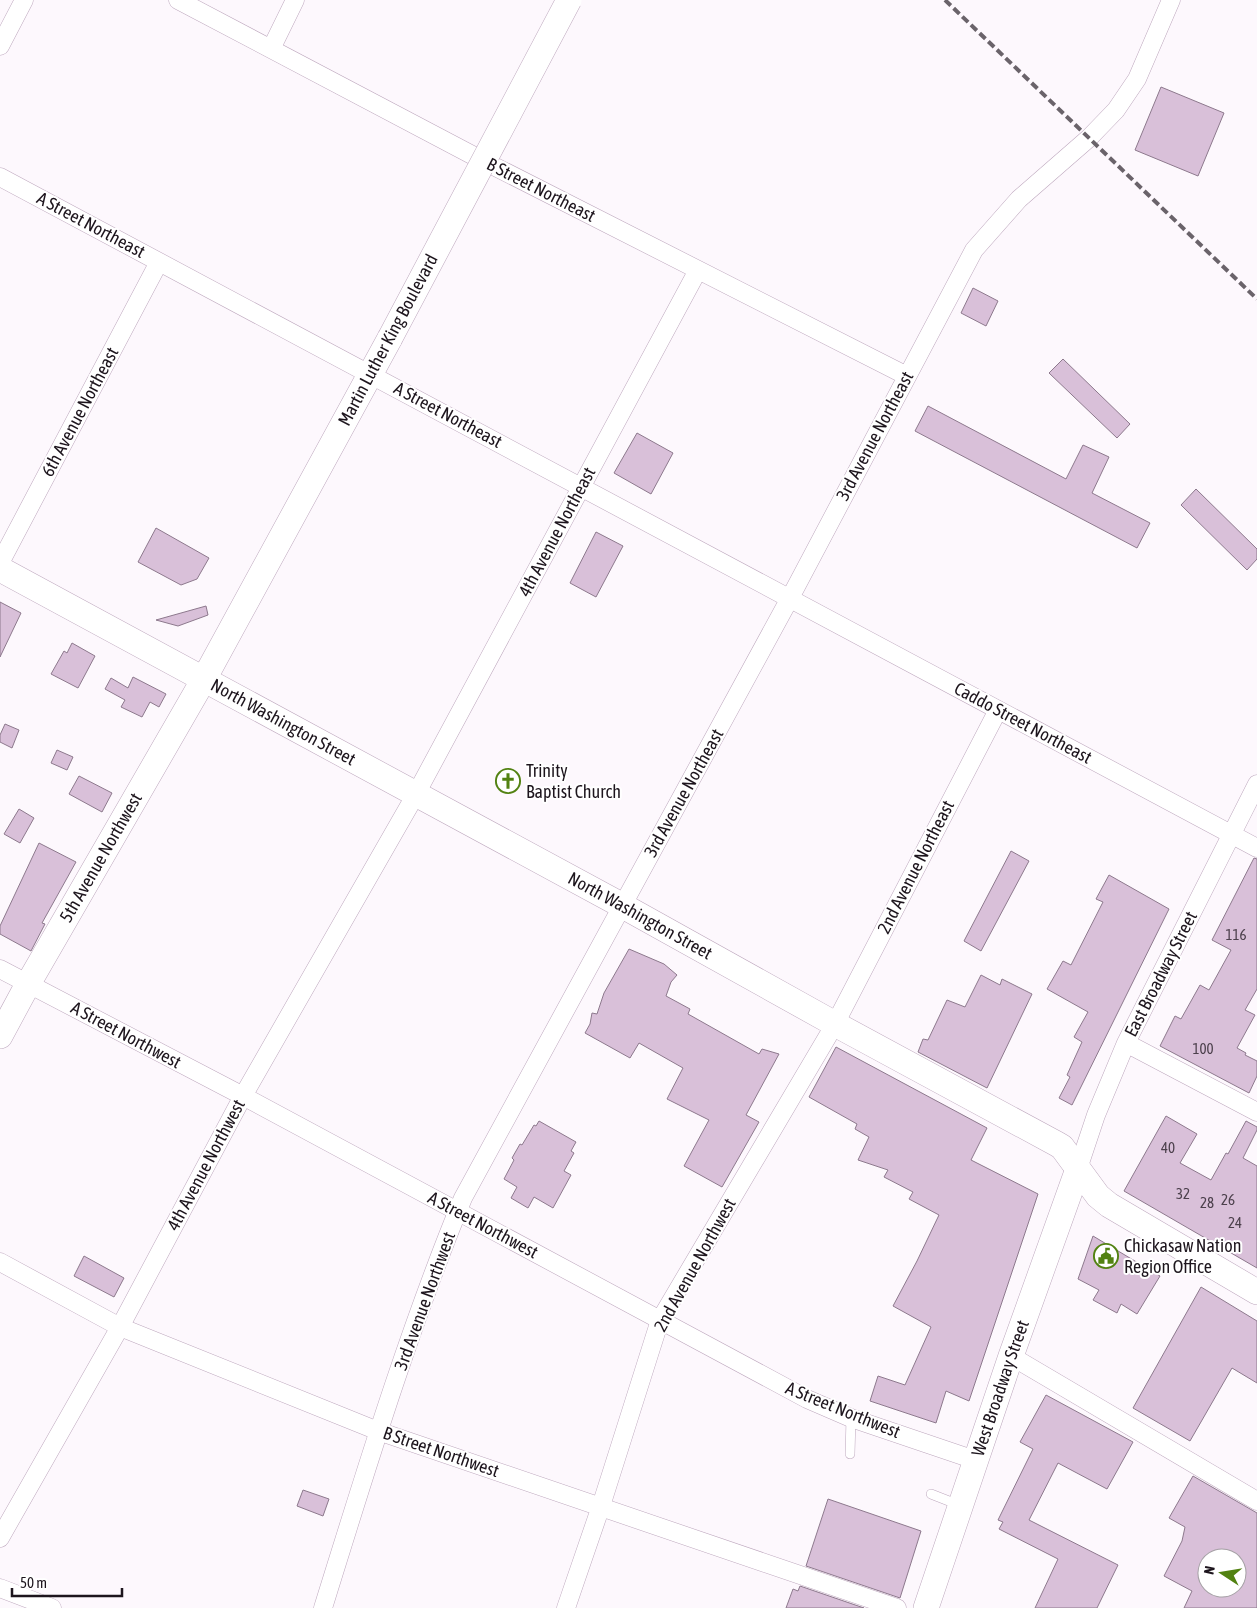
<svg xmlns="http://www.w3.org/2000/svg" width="1257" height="1608" font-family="'Asap Condensed',sans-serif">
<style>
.building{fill:#d9c0d9;stroke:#8d798d;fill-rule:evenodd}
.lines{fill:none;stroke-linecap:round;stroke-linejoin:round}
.lane-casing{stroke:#bea8be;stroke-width:10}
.street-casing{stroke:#bea8be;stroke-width:19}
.secondary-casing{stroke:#bea8be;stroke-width:26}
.lane{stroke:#fff;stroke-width:9}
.street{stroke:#fff;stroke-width:18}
.secondary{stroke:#fff;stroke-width:25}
.rail{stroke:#6a636a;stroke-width:4;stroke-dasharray:8 4;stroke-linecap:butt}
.secondary-bridge-casing{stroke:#bea8be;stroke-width:26;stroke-linecap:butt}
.secondary-bridge{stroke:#fff;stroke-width:25}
.labels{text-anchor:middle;stroke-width:4;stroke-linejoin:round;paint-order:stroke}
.number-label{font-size:15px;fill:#4c404c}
.street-label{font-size:18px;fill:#1d151d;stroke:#fff}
.poi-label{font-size:18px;fill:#1d151d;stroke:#fff;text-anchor:start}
</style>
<rect width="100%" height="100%" fill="#fdf8fd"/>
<path class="building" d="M1161 87 1224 113 1198 176 1135 150Z
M973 288 998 301 986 326 961 313Z
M1063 359 1130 424 1117 438 1049 373Z
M928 406 1066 479 1083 445 1109 457 1092 493 1150 523 1137 548 915 431Z
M637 433 673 453 651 494 614 473Z
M1196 489 1257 549V559L1247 570 1181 505Z
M156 528 209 558 197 579 181 585 138 562Z
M596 532 623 546 596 597 570 583Z
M0 602 21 613 0 657Z
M206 606 208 615 178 626 156 620Z
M72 643 95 656 78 688 51 674 64 651 67 653Z
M133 677 166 694 159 707 150 702 142 717 121 707 125 700 105 689 111 678 128 688Z
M5 724 19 730 12 748 0 742V735Z
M57 750 73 757 67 770 51 763Z
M79 776 112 793 102 812 69 794Z
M19 809 34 818 20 843 4 834Z
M39 843 76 862 42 923 45 924 31 951 0 934V926Z
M1011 851 1029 861 981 951 964 941Z
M1254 858 1257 859V989L1245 1010 1255 1015 1237 1048 1246 1053 1245 1055 1257 1061V1076L1249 1093 1160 1046 1175 1016 1181 1019 1200 985 1209 990 1231 950 1212 940Z
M1109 875 1169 909 1072 1105 1059 1098 1070 1077 1067 1075 1082 1042 1074 1037 1088 1012 1047 989 1063 961 1071 965 1103 902 1096 899Z
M629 949 664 964 677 975 671 982 666 996 690 1009 688 1014 759 1054 762 1049 779 1054 746 1115 759 1122 722 1187 684 1166 709 1120 667 1099 683 1068 639 1043 630 1058 585 1033 590 1024 592 1013 597 1014 604 993Z
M981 975 1000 985 1002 979 1032 994 987 1088 918 1052 923 1039 928 1040 947 1000 965 1007Z
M836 1047 987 1128 971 1160 1038 1194 969 1401 946 1391 936 1423 870 1401 878 1376 905 1385 931 1327 893 1306 917 1261 939 1215 909 1199 913 1192 884 1177 888 1170 858 1160 869 1137 855 1129 857 1124 809 1097Z
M1166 1116 1197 1134 1180 1163 1211 1180 1226 1153 1228 1154 1246 1121 1257 1127V1130L1243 1158 1257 1166V1268L1124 1191Z
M539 1121 576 1142 571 1151 574 1153 564 1171 571 1175 553 1208 534 1197 528 1208 511 1198 517 1187 504 1179 514 1160 512 1158 520 1144 522 1145 534 1125 536 1126Z
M1093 1236 1160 1276 1137 1314 1121 1304 1117 1313 1093 1300 1099 1290 1078 1279Z
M84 1256 124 1278 114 1297 74 1276Z
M1201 1287 1257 1321V1383L1232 1368 1190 1441 1133 1408Z
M1046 1395 1133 1442 1107 1489 1058 1463 1029 1520 1118 1565 1097 1608H1035L1058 1559 999 1529 1003 1522 998 1520 1033 1449 1020 1442Z
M1193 1476 1257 1513V1608H1184L1192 1591 1164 1576 1182 1541 1185 1527 1169 1518ZM1207 1558H1237V1588H1207Z
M303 1490 329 1499 323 1516 297 1506Z
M828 1499 921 1531 900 1598 806 1566Z
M800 1586 864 1608H786L793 1589 798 1591Z"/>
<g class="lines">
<defs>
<path id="lane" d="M850 1454 851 1418
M931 1494 959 1505"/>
<path id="street" d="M178 0 474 156 907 376
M0 46 24 0
M271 49 295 0
M0 177 1257 848
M0 563 159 262
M0 969 243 1096 807 1399 851 1418 975 1460
M1126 1043 1257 1112
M1078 1169 1096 1115 1126 1043 1257 784
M0 1262 120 1327 378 1431 897 1608
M1011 1356 1257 1501
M0 1538 120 1327 243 1096 416 794 698 270
M0 1588 52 1608
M323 1608C366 1470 408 1331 463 1198L790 598 974 250 1019 199 1089 138 1116 110 1137 79 1171 0
M566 1608 601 1506 660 1320 835 1024 998 710"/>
<g id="secondary">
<path id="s1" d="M0 569 623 906 835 1024 1057 1144 1062 1147 1098 1196 1109 1205 1257 1292"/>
<path id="s2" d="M0 1036 28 984 204 679 390 338"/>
<path id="s3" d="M926 1608 1011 1356 1078 1169"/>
</g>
</defs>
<use href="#lane" class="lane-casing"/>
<use href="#street" class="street-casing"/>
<use href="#secondary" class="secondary-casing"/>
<use href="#lane" class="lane"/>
<use href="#street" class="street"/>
<use href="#secondary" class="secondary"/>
<path class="rail" d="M945 0 1257 299"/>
<defs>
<path id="secondary-bridge" d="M390 338 569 0"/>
</defs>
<use href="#secondary-bridge" class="secondary-bridge-casing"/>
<use href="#secondary-bridge" class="secondary-bridge"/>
</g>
<defs>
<symbol id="church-ring" viewBox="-11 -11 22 22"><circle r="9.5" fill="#fff" stroke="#528212" stroke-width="1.5"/><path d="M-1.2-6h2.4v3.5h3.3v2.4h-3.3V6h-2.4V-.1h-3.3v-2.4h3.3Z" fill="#528212"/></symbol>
<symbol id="civic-ring" viewBox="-11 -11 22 22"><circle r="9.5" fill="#fff" stroke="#528212" stroke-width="1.5"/><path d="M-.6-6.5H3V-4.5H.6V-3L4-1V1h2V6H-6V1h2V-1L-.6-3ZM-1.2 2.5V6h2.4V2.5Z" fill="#528212"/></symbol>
</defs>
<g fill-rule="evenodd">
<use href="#church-ring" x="494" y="767" width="28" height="28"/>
<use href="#civic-ring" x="1092" y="1242" width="28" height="28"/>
</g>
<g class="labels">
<g class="number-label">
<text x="1236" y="940">116</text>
<text x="1203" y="1054">100</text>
<text x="1168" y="1153">40</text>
<text x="1183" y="1199">32</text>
<text x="1228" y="1205">26</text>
<text x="1207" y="1208">28</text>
<text x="1235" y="1228">24</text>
</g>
<g class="street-label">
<text transform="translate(541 190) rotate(27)" y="6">B Street Northeast</text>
<text transform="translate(91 225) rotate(28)" y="6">A Street Northeast</text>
<text transform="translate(388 340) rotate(-62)" y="6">Martin Luther King Boulevard</text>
<text transform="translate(80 412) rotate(-62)" y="6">6th Avenue Northeast</text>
<text transform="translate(448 415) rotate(28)" y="6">A Street Northeast</text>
<text transform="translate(875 436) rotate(-62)" y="6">3rd Avenue Northeast</text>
<text transform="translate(557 532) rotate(-62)" y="6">4th Avenue Northeast</text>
<text dy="6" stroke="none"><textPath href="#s1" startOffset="322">North Washington Street</textPath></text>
<text transform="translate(1023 723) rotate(28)" y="6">Caddo Street Northeast</text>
<text transform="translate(684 793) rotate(-61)" y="6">3rd Avenue Northeast</text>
<text dy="6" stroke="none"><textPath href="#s2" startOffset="205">5th Avenue Northwest</textPath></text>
<text transform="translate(916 867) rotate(-63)" y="6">2nd Avenue Northeast</text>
<text dy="6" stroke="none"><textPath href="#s1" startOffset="728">North Washington Street</textPath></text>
<text transform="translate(1161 974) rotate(-63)" y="6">East Broadway Street</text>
<text transform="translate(126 1035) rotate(28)" y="6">A Street Northwest</text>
<text transform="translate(206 1165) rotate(-62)" y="6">4th Avenue Northwest</text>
<text transform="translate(483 1225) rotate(28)" y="6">A Street Northwest</text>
<text transform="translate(695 1265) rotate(-61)" y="6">2nd Avenue Northwest</text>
<text transform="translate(425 1301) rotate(-70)" y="6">3rd Avenue Northwest</text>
<text dy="6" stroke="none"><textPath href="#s3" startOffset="232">West Broadway Street</textPath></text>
<text transform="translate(843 1410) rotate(22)" y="6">A Street Northwest</text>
<text transform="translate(441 1452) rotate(19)" y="6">B Street Northwest</text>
</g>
<g class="poi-label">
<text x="526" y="777">Trinity<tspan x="526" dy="21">Baptist Church</tspan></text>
<text x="1124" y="1252">Chickasaw Nation<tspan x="1124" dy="21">Region Office</tspan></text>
</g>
</g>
<g transform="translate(1222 1573) rotate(282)"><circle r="24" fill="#ffffff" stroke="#a5a1a5"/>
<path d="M0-4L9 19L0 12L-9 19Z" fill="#528212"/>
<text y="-8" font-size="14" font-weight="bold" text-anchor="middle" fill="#1d151d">N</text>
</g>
<path d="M12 1588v8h110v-8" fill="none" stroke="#1d151d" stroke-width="2.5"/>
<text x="20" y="1588" font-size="15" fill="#1d151d" stroke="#ffffff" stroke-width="4" paint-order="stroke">50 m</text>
</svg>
